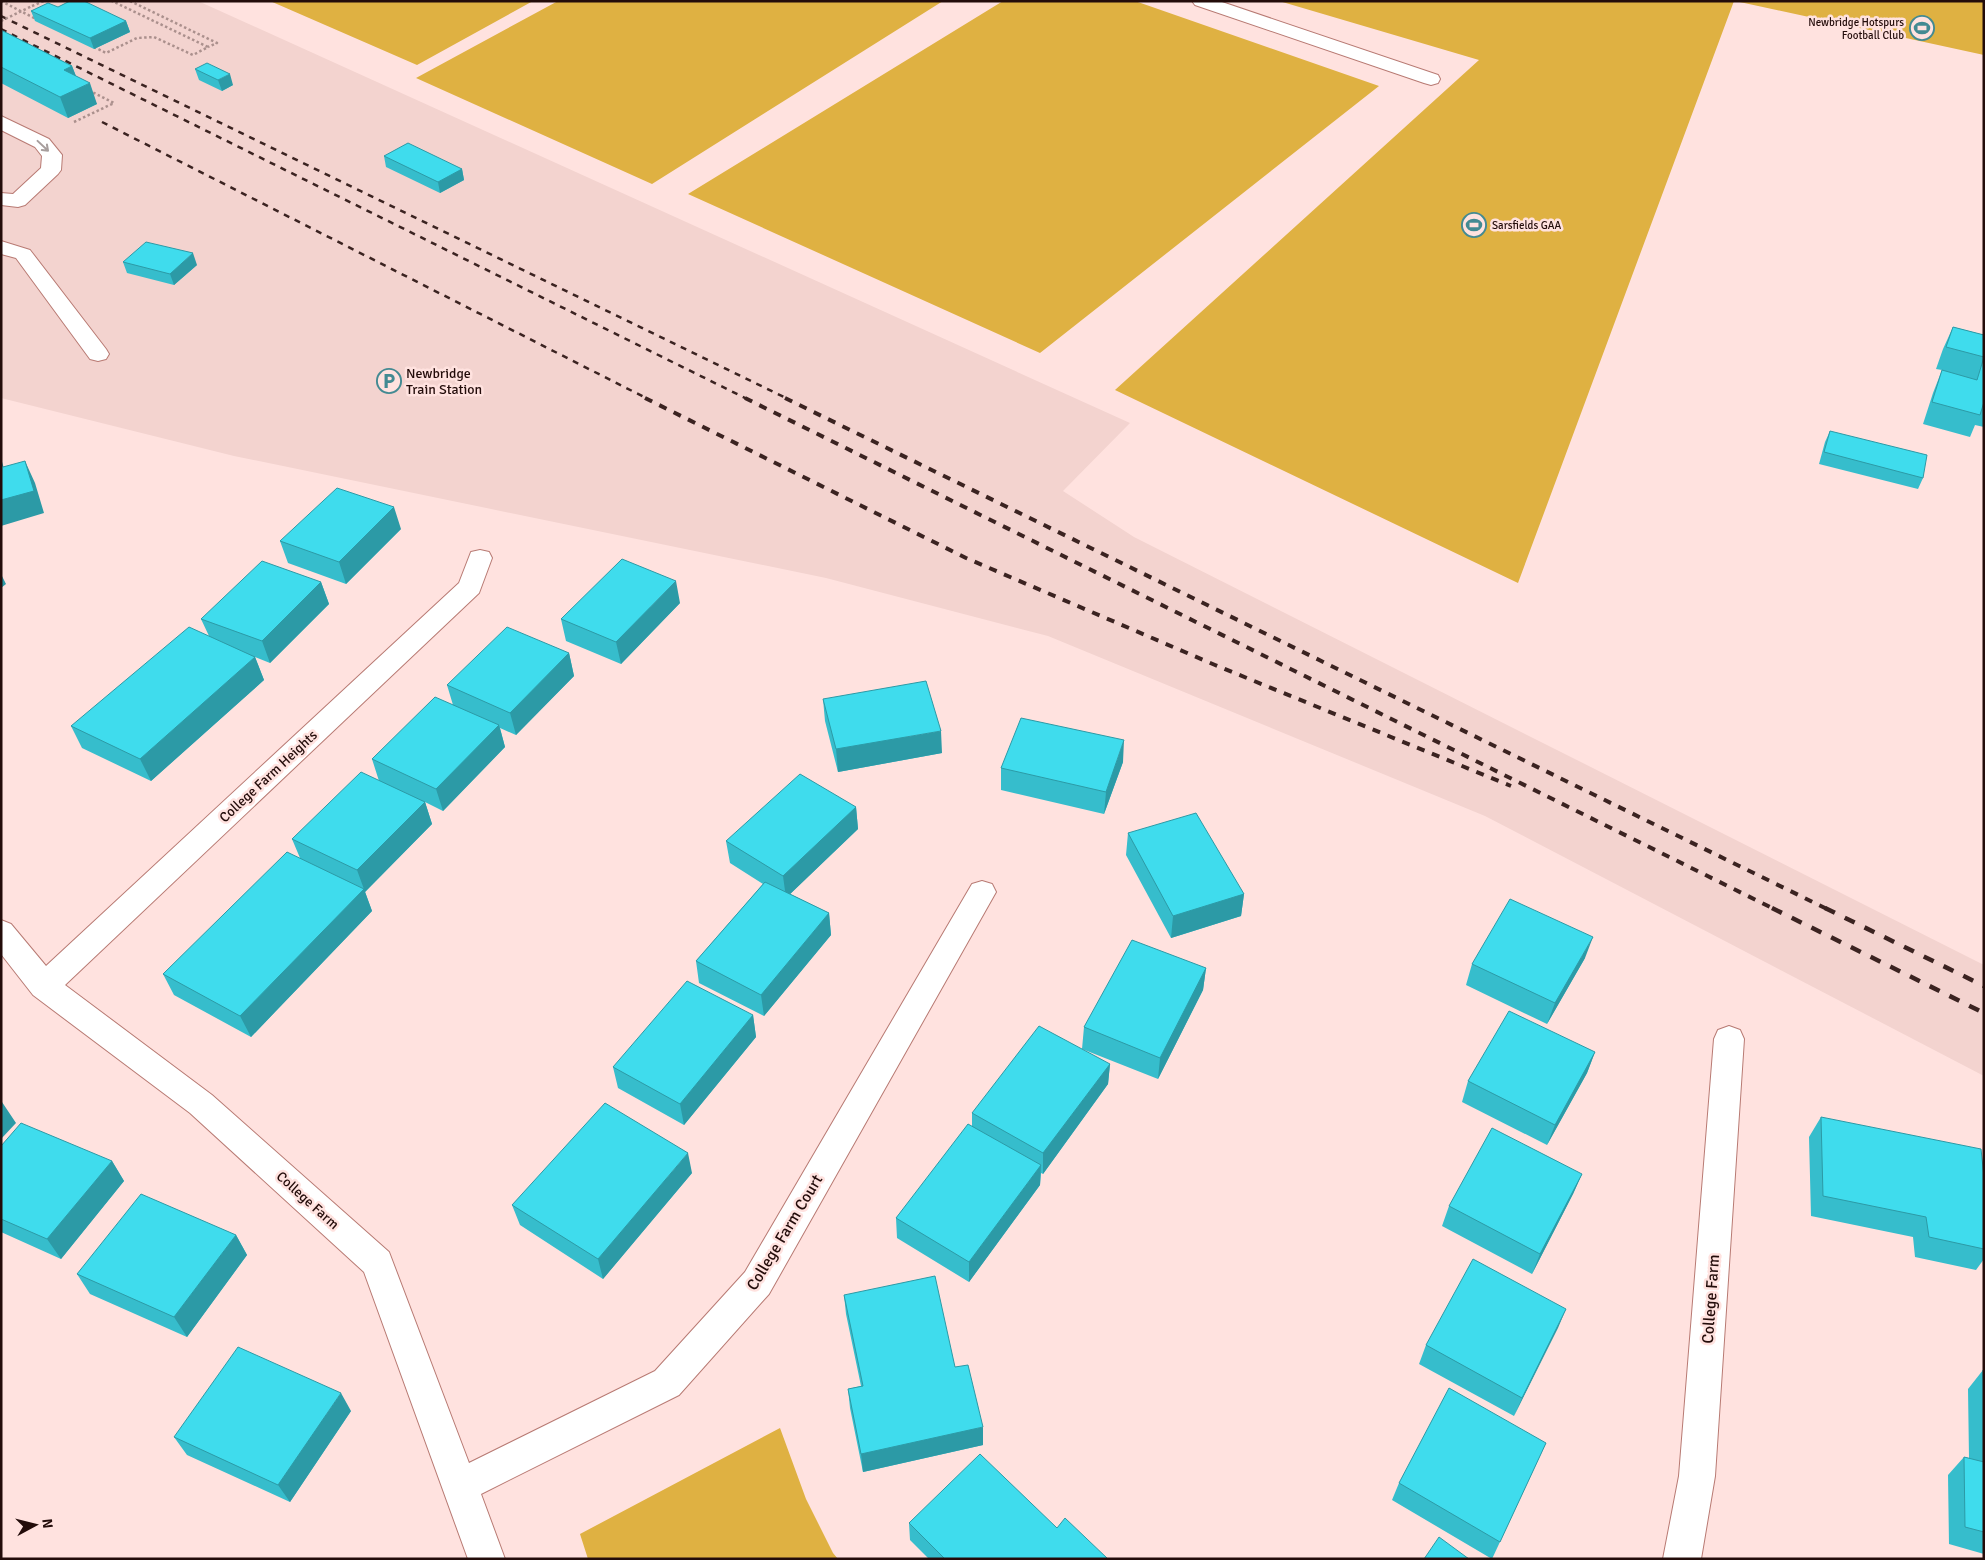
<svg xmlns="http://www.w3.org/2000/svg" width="1985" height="1560" font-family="Signika,sans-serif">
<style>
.built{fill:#f3d3cf}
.green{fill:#dfb142}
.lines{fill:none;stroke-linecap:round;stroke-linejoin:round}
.service-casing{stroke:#b87a73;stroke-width:2}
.minor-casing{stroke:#b87a73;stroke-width:2}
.path{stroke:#ab908d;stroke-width:2.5;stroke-dasharray:2.5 2.5;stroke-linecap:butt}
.service{fill:#fff;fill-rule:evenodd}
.minor{fill:#fff;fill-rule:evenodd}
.rail-far2{stroke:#3b2321;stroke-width:2.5;stroke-dasharray:6 6;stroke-linecap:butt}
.rail-far1{stroke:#3b2321;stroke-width:4;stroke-dasharray:8 8;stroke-linecap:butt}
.rail{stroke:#3b2321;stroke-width:4.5;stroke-dasharray:11 11;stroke-linecap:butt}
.path-bridge{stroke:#ab908d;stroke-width:2.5;stroke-dasharray:2.5 2.5;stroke-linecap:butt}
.wall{fill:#36bdcc}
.shaded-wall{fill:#2c9aa6}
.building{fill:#3fdced;stroke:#2c9aa6}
.oneway{stroke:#a79e9d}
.labels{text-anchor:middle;stroke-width:5;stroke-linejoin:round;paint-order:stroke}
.far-poi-label{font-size:11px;fill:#230c0a;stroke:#ffe2df;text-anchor:end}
.poi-label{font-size:14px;fill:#230c0a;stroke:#ffe2df;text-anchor:start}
.street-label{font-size:14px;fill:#230c0a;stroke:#ffe2df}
.near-street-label{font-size:16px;fill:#230c0a;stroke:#ffe2df}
</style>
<rect width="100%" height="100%" fill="#ffe2df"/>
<path class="built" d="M1 1H198L1130 423 1063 491 1134 537 1984 965V1076L1485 816 1048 636 826 578 234 456 1 398Z"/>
<path class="green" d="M270 1H533L417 65Z
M558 1H943L652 184 416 78Z
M1003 1H1135L1379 86 1040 353 688 194Z
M1279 1H1734L1518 583 1115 390 1479 60Z
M1736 1H1984V55L1735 1Z
M780 1428 806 1499 833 1553 838 1559H588L580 1534Z"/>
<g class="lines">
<defs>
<path id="service" d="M1192 1H1219L1438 75 1440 79 1438 83 1431 85 1424 83 1195 5Z
M1 116 49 139 62 155 61 170 58 174 25 205 18 207 1 205V193L13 194 41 168 42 156 35 147 1 130Z
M1 241 30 250 106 349 109 354 106 359 98 361 90 359 16 258 1 254Z"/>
<path id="minor" d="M480 550 489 552 492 558 479 593 65 985 212 1095 389 1252 469 1463 655 1371 745 1272 972 884 982 881 992 884 996 892 769 1294 679 1395 481 1494 505 1559H468L364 1272 190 1113 33 995 1 954V920L11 924 46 966 459 583 471 552Z
M1729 1026 1740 1030 1744 1039 1715 1476 1701 1559H1663L1679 1476 1714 1039 1718 1030Z"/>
</defs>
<use href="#service" class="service-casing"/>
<use href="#minor" class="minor-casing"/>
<path class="path" d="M1 1 36 19
M130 1 217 43 208 47
M32 6 44 1
M94 47 106 53 137 38 154 37 193 55 208 47 112 1
M74 122 114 103 90 91"/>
<use href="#service" class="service"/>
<use href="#minor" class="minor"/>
<path class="rail-far2" d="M1 16 788 399
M1 29 747 399
M102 122 648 399"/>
<path class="rail-far1" d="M645 398 966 558 1215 665 1511 786
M745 398 1774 909
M785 398 1827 909"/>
<path class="rail" d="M1772 908 1984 1013
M1825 908 1984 986"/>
<path class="path-bridge" d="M1 21 32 6"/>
</g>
<path class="wall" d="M58 7 126 21 130 32 94 49 35 21 31 11Z
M1 30 72 66 76 76 97 104 68 118 1 83Z
M195 69 233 85 222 91 199 80Z
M384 156 462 169 464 180 440 193 386 167Z
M123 262 197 265 174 285 127 273Z
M1953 327 1984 335V427L1975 425 1970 437 1923 424 1933 393 1942 370 1936 369 1943 349Z
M1830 431 1923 478 1918 489 1819 464 1825 442Z
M401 529 346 584 288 563 280 541Z
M321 582 329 604 270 663 255 657 264 680 151 781 82 748 71 726 209 636 201 619Z
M680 603 621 664 566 641 561 619Z
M569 653 574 676 516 735 500 728 505 747 443 811 425 802 432 824 365 892 372 911 251 1037 174 995 163 974 300 858 292 839 379 781 372 759 453 705 447 685Z
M823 699 942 753 838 772 825 721Z
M1123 762 1104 814 1001 790V768Z
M856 807 858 829 790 894 829 913 831 935 764 1016 699 983 696 961 763 884 730 863 726 841Z
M1128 833 1244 894 1241 916 1171 938 1126 855Z
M1585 958 1547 1024 1466 985 1472 964Z
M1206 968 1203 990 1158 1079 1082 1049 1084 1027Z
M753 1015 756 1037 684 1125 618 1088 613 1067Z
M1595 1052 1587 1073 1547 1145 1462 1102 1468 1081Z
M1110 1064 1108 1084 1043 1174 1041 1173 1040 1185 969 1282 897 1238 896 1218 972 1126V1113Z
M1821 1117 1984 1177V1259L1976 1270 1915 1257 1913 1237 1811 1216 1809 1137Z
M1 1146 112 1161 124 1181 61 1259 1 1232Z
M692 1173 603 1279 520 1225 512 1205Z
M1582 1174 1573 1194 1532 1274 1442 1226 1449 1206Z
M236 1235 247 1255 187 1337 90 1294 77 1274Z
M844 1295 955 1367 983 1445 863 1472 850 1408 848 1389 861 1386 846 1314Z
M1566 1309 1514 1416 1419 1364 1426 1345Z
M1983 1370H1984V1554L1949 1544 1948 1475 1964 1457 1969 1458 1968 1389Z
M351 1411 290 1502 187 1455 174 1437Z
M1546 1443 1492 1559 1392 1500 1399 1483Z
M909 1523 1057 1528 1108 1559H929L910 1540Z"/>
<path class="shaded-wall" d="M126 21 130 32 94 49 90 38Z
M72 66 80 87 64 70Z
M230 74 233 85 222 91 218 80Z
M90 83 97 104 68 118 60 97Z
M462 169 464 180 440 193 438 182Z
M193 253 197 265 174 285 170 274Z
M25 461 35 483 44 513 1 526V500Z
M394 507 401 529 346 584 339 562Z
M1 574 6 584 1 588Z
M676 581 680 603 621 664 616 642Z
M321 582 329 604 270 663 262 641Z
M569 653 574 676 516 735 510 713Z
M255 657 264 680 151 781 140 759Z
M499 725 505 747 443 811 436 789Z
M941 731 942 753 838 772 836 749Z
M1124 740 1123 762 1104 814 1106 792Z
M425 802 432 824 365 892 357 870Z
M856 807 858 829 786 898 783 876Z
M364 889 372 911 251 1037 240 1016Z
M1244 894 1241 916 1171 938 1173 916Z
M829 913 831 935 764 1016 761 995Z
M1593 937 1585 958 1547 1024 1555 1003Z
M1206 968 1203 990 1158 1079 1160 1058Z
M753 1015 756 1037 684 1125 680 1104Z
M1595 1052 1587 1073 1547 1145 1555 1125Z
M1110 1064 1108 1084 1043 1174V1153Z
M2 1102 16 1123 1 1139V1103Z
M688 1153 692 1173 603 1279 598 1259Z
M112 1161 124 1181 61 1259 47 1239Z
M1041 1165 1040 1185 969 1282V1262Z
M1582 1174 1573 1194 1532 1274 1540 1254Z
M236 1235 247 1255 187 1337 174 1317Z
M1566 1309 1558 1328 1514 1416 1522 1398Z
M341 1393 351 1411 290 1502 278 1485Z
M983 1427V1445L863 1472 861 1454Z"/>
<path class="building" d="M70 1H84L126 21 90 38 31 11 48 3 58 7Z
M1 30 72 66 64 70 90 83 60 97 1 67Z
M207 63 230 74 218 80 195 69Z
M408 143 462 169 438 182 384 156Z
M146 242 193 253 170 274 123 262Z
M1953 327 1984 335V402L1980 415 1932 402 1942 370 1977 380 1984 357 1946 347Z
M1830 431 1927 455 1923 478 1824 452Z
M1 460 3 467 25 461 34 491 1 500Z
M337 488 394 507 339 562 280 541Z
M622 559 676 581 616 642 561 619Z
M262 561 321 582 262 641 201 619Z
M189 627 255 657 140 759 71 726Z
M507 627 569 653 510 713 447 685Z
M926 681 941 731 836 749 823 699Z
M435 697 499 725 436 789 372 759Z
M1021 718 1124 740 1106 792 1001 768Z
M361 772 425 802 357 870 292 839Z
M800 774 856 807 783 876 726 841Z
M1196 813 1244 894 1173 916 1128 833Z
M287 852 364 889 240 1016 163 974Z
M765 882 829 913 761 995 696 961Z
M1510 899 1593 937 1555 1003 1472 964Z
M1132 940 1206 968 1160 1058 1084 1027Z
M687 981 753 1015 680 1104 613 1067Z
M1509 1011 1595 1052 1555 1125 1468 1081Z
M1039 1026 1110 1064 1043 1153 972 1113Z
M605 1103 688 1153 598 1259 512 1205Z
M1821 1117 1981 1149 1984 1177V1249L1929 1237 1926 1217 1823 1196Z
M21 1123 112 1161 47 1239 1 1219V1146Z
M968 1124 1041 1165 969 1262 896 1218Z
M1492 1128 1582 1174 1540 1254 1449 1206Z
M141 1194 236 1235 174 1317 77 1274Z
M1473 1259 1566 1309 1522 1398 1426 1345Z
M935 1276 955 1367 968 1365 983 1427 861 1454 848 1389 863 1386 844 1295Z
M238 1347 341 1393 278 1485 174 1437Z
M1983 1370H1984V1403Z
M1449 1388 1546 1443 1500 1542 1399 1483Z
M980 1454 1057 1528 1065 1518 1108 1559H945L909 1523Z
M1964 1457 1984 1462V1532L1965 1527Z
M1439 1537 1469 1559H1424Z"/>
<defs><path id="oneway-shaft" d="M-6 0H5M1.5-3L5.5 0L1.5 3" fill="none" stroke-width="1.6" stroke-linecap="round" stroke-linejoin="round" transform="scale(1.25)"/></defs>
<use class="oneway" href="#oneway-shaft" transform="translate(43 146) rotate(43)"/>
<defs>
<symbol id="stadium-ring" viewBox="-11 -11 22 22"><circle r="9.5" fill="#ffe2df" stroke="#438a92" stroke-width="1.5"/><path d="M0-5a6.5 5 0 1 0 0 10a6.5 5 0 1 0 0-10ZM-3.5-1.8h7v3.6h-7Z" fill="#438a92"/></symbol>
<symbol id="parking-ring" viewBox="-11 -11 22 22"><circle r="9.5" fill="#ffe2df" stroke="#438a92" stroke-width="1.5"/><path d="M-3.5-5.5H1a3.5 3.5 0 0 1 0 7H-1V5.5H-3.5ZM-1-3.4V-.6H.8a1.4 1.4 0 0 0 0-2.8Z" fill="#438a92"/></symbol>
</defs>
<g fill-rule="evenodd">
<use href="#stadium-ring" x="1908" y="14" width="28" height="28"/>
<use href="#stadium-ring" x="1460" y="211" width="28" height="28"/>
<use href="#parking-ring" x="375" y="367" width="28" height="28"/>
</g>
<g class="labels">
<g class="far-poi-label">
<text x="1904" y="26">Newbridge Hotspurs<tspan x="1904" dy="13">Football Club</tspan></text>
<text x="1492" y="229" text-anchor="start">Sarsfields GAA</text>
</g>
<g class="poi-label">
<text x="406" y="378">Newbridge<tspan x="406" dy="16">Train Station</tspan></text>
</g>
<g class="street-label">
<text transform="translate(268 776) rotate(-43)" y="5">College Farm Heights</text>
<text transform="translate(308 1200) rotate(42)" y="5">College Farm</text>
</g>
<g class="near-street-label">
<text transform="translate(784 1232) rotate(-59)" y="6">College Farm Court</text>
<text transform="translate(1710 1299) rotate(-86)" y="6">College Farm</text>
</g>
</g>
<rect width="1985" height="1560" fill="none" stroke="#230c0a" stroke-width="5"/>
<g transform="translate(35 1525) rotate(83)" stroke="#ffe2df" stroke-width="4" paint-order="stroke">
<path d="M0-4L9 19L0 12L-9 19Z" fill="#230c0a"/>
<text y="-8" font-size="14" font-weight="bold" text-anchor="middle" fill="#230c0a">N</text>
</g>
</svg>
